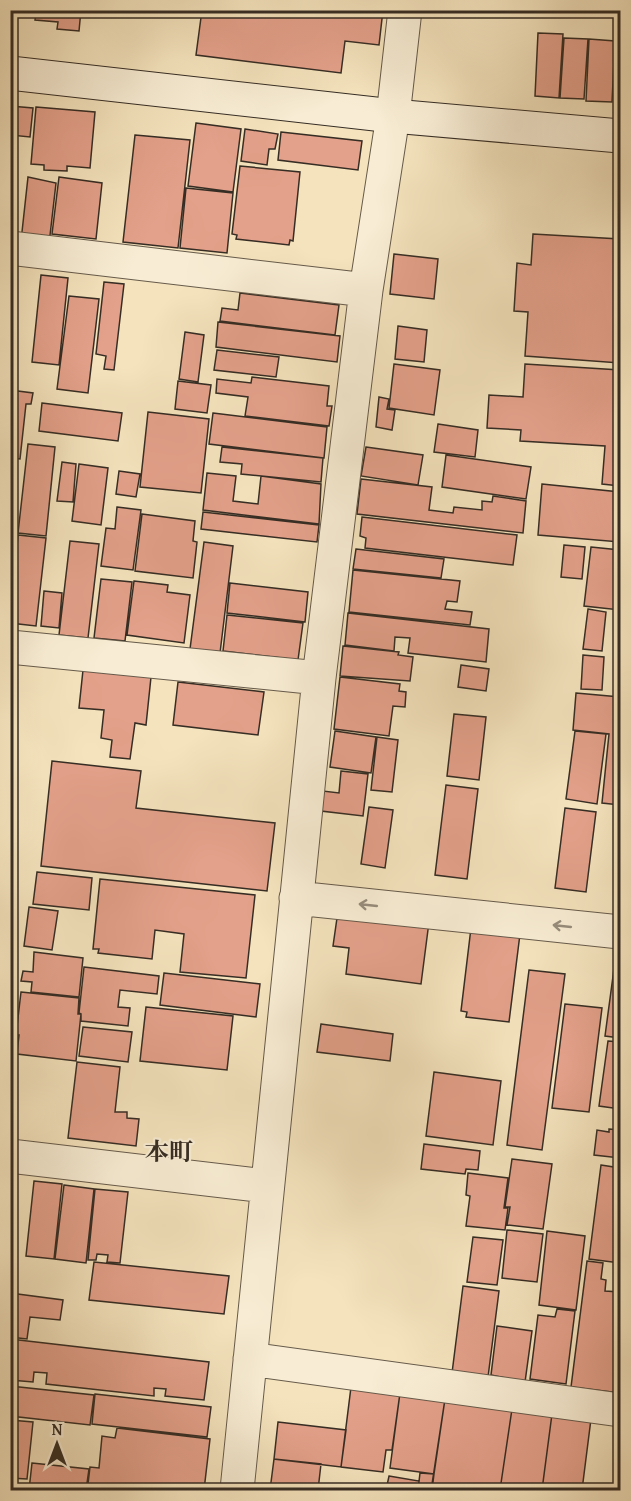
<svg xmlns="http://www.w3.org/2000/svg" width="631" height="1501" font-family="'Gentium Book Plus','Noto Serif JP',serif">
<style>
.building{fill:#e3a08a;stroke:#362d24;stroke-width:1.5}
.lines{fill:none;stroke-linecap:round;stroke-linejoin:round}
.street-casing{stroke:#665a4a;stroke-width:35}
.secondary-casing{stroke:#362d24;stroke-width:35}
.street{stroke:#f8edd4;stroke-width:33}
.secondary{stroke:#f8edd4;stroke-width:33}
.oneway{stroke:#978d7c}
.labels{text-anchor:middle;stroke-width:4.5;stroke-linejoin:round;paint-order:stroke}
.quarter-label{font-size:24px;font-weight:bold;fill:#362d24;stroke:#f8edd4}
</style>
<rect width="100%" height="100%" fill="#f4e3bd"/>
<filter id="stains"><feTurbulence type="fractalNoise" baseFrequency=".00333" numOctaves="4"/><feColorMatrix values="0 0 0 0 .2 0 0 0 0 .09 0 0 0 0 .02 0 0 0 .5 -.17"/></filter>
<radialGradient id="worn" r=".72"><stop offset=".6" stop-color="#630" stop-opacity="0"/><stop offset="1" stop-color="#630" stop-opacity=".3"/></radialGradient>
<path class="building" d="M30 10H81L79 31 57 29 58 22 35 20 36 13Z
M202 10H383L379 45 345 41 341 73 196 55Z
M538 33 563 34 559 98 535 96Z
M564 38 588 39 584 99 560 98Z
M589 39 615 41 612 102 586 101Z
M10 106 33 108 30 137 11 135 10 140Z
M36 107 95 112 90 168 67 166V171L44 170V165L31 164Z
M196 123 241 129 233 192 188 186Z
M245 129 278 134 275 149H269L267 165 241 161Z
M281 132 362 141 358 170 278 160Z
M135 135 190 140 178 248 123 242Z
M240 166 300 172 293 241 290 240 289 245 236 239 237 235 232 234Z
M28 177 56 183 49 244 21 241Z
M59 177 102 183 96 239 52 234Z
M186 188 233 193 227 253 180 248Z
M533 234 620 239V363L525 356 528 312 514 311 517 263 531 265Z
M394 254 438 259 434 299 390 294Z
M10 273 16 274 10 322Z
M41 275 68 278 59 365 32 362Z
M104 282 124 284 114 370 104 369 106 356 96 354Z
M240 293 339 305 335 335 220 321 222 308 238 310Z
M69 296 99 299 88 393 57 389Z
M218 322 340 336 337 362 216 347Z
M398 326 427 330 424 362 395 359Z
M185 332 204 335 198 382 179 379Z
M217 350 279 357 276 377 214 370Z
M394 364 440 370 434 415 389 408Z
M525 364 620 370V486L602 484 605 446 520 441 521 430 487 428 489 395 523 397Z
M252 377 329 386 327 406H332L329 426 245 416 248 397 216 393 217 379 251 383Z
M178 381 211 385 207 413 175 409Z
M10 390 33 393 31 404H26L20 459 10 458Z
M379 397 389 399 387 409 395 410 392 430 376 427Z
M42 403 122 413 118 441 39 431Z
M148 412 209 419 201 493 140 487Z
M213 413 327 427 324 458 209 444Z
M438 424 478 430 475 457 434 452Z
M28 444 55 447 46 536 18 533Z
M222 447 323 458 321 482 241 474 242 464 220 462Z
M366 447 423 455 418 485 361 476Z
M446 455 531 467 526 499 442 487Z
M62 462 76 464 73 502 57 501Z
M79 464 108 468 101 525 72 521Z
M119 471 140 474 136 497 116 494Z
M207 473 236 476 233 501 258 504 261 476 321 484 319 524 203 510Z
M361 479 432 487 429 510 453 513 454 507 482 510V501L492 502 493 496 526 501 523 533 357 514Z
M542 484 620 492V542L538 535Z
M117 507 141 510 133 570 101 566 106 528 115 529Z
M203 512 319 525 317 542 201 529Z
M142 514 195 521 193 541 197 542 193 578 135 571Z
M362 517 517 535 513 565 365 548 366 538 360 536Z
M18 535 46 538 36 626 10 623Z
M70 541 99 544 88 638 59 635Z
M204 542 233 546 220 653 190 649Z
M564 545 585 547 582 579 561 577Z
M591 547 620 550V610L584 606Z
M356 549 444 559 441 578 353 569Z
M353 570 460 581 457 602 447 601 445 609 472 612 470 625 349 612Z
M101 579 132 582 125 641 94 638Z
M134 581 168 585 167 592 190 595 184 643 127 635Z
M230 583 308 592 305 622 227 613Z
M44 591 62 593 59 628 41 626Z
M588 609 606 612 602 651 583 649Z
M348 613 489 629 486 662 408 653 410 638 395 637 394 651 345 645Z
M227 615 303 623 298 660 223 651Z
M343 646 399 652 398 655 413 657 410 681 340 676Z
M583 655 604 657 602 690 581 689Z
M461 665 489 669 486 691 458 687Z
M83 670 151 677 146 725 135 723 130 759 110 757 112 740 101 738 104 710 79 708Z
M340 677 400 684 399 691 406 692 405 707 393 706 389 736 334 729Z
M178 682 264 692 258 735 173 725Z
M576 693 620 697V805L602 803 609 734 573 730Z
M454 714 486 717 479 780 447 776Z
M335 731 376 737 371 773 330 767Z
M575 731 606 734 597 804 566 799Z
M377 737 398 740 392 792 371 790Z
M52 761 141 771 136 808 275 823 267 891 41 866Z
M341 771 368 774 363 816 321 811 323 791 339 793Z
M446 785 478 789 467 879 435 875Z
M369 807 393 810 385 868 361 864Z
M565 808 596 812 586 892 555 888Z
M37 872 92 878 89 910 33 904Z
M100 879 255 895 246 978 180 972 184 934 155 930 152 959 98 953 99 949H93Z
M29 907 58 911 52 950 24 946Z
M338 911 429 922 421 984 346 974 349 948 333 946Z
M471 928 520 934 509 1022 466 1017 467 1012 461 1011Z
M618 939H620V1038L605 1036Z
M34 952 83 958 79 997 31 992 32 982 21 981 23 971 33 972Z
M84 967 159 976 157 994 120 990 118 1007 130 1008 128 1026 81 1021V1014L79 1013Z
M529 970 565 974 542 1150 507 1145Z
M164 973 260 984 256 1017 160 1005Z
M21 992 79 998 78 1014H81L76 1061 17 1054 19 1035H16Z
M565 1004 602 1008 589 1112 552 1108Z
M146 1007 233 1016 227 1070 140 1061Z
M321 1024 393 1034 390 1061 317 1052Z
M83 1027 132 1032 128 1062 79 1056Z
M608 1041 620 1042V1109L599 1106Z
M77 1062 120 1067 115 1112H127V1118L139 1119 136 1146 68 1138Z
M434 1072 501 1081 493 1145 426 1136Z
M609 1129 620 1130V1158L594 1155 597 1130 609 1132Z
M424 1144 480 1151 478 1170 466 1169 465 1174 421 1169Z
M512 1159 552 1164 543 1229 507 1225 510 1207H505Z
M601 1165 620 1168V1263L589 1259Z
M468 1173 508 1178 504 1208H508L505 1230 466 1226 470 1196 466 1195Z
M34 1181 62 1184 54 1259 26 1256Z
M64 1185 94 1189 86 1263 55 1259Z
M95 1189 128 1192 120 1263 107 1262 108 1255 97 1254 96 1260H88Z
M507 1230 543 1234 537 1282 502 1278Z
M547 1231 585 1236 576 1310 539 1305Z
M473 1237 503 1240 497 1285 467 1282Z
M587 1261 603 1263 601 1279 606 1280 605 1291 620 1292V1393L571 1387Z
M94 1262 229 1276 224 1314 89 1300Z
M463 1286 499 1291 488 1377 452 1373Z
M10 1293 63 1300 60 1320 30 1317 27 1339 10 1337Z
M557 1309 575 1311 566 1384 530 1379 538 1315 555 1317Z
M497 1326 532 1331 525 1382 491 1375Z
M10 1339 209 1362 204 1400 165 1396 166 1389 154 1388V1396L46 1384 47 1373 34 1372 33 1382 10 1380Z
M10 1386 94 1395 90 1425 10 1416Z
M351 1387 400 1393 392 1450H386L383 1472 341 1467Z
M400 1393 445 1399 434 1474 390 1468Z
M95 1394 211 1407 207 1437 92 1424Z
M445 1399 512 1409 500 1490 432 1484Z
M512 1409 552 1414 542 1490H500Z
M552 1414 591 1419 582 1490H542Z
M10 1420 33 1422 27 1479 10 1478Z
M278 1422 346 1430 341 1467 274 1459Z
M117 1428 210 1439 204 1490H151L88 1484 90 1467 99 1468 102 1436 115 1438Z
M620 1452V1490H615L618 1467Z
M274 1459 321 1464 318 1490H270Z
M32 1463 89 1469 86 1490H29Z
M420 1473 434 1474 432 1490H418Z
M389 1476 419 1481 418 1490H386Z"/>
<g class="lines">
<defs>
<path id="street" d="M10 248 366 290
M10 647 319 678
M296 898 620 932
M10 1156 266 1186
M250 1359 620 1410
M237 1490 319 678 366 290 393 116 405 10"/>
<path id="secondary" d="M10 73 393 116 620 136"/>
</defs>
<use href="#street" class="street-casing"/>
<use href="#secondary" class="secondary-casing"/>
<use href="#street" class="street"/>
<use href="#secondary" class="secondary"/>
</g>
<defs><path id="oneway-shaft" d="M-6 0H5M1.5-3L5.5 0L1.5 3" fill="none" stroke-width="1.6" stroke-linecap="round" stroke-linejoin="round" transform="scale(1.5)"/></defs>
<g class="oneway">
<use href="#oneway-shaft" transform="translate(368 905) rotate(-174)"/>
<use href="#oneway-shaft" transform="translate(562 926) rotate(-174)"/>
</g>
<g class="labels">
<g class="quarter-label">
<text x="169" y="1160">本町</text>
</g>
</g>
<rect width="631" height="1501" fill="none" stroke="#f4e3bd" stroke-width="36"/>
<rect x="12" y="12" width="607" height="1477" fill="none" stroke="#362d24" stroke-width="3"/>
<rect x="18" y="18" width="595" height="1465" fill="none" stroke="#362d24" stroke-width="1.5"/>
<g transform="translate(57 1444)" stroke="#f8edd4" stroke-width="4.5" paint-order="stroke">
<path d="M0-4.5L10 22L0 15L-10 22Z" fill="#362d24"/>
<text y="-9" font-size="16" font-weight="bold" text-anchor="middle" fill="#362d24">N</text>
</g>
<rect width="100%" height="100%" filter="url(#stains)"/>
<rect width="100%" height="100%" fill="url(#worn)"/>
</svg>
